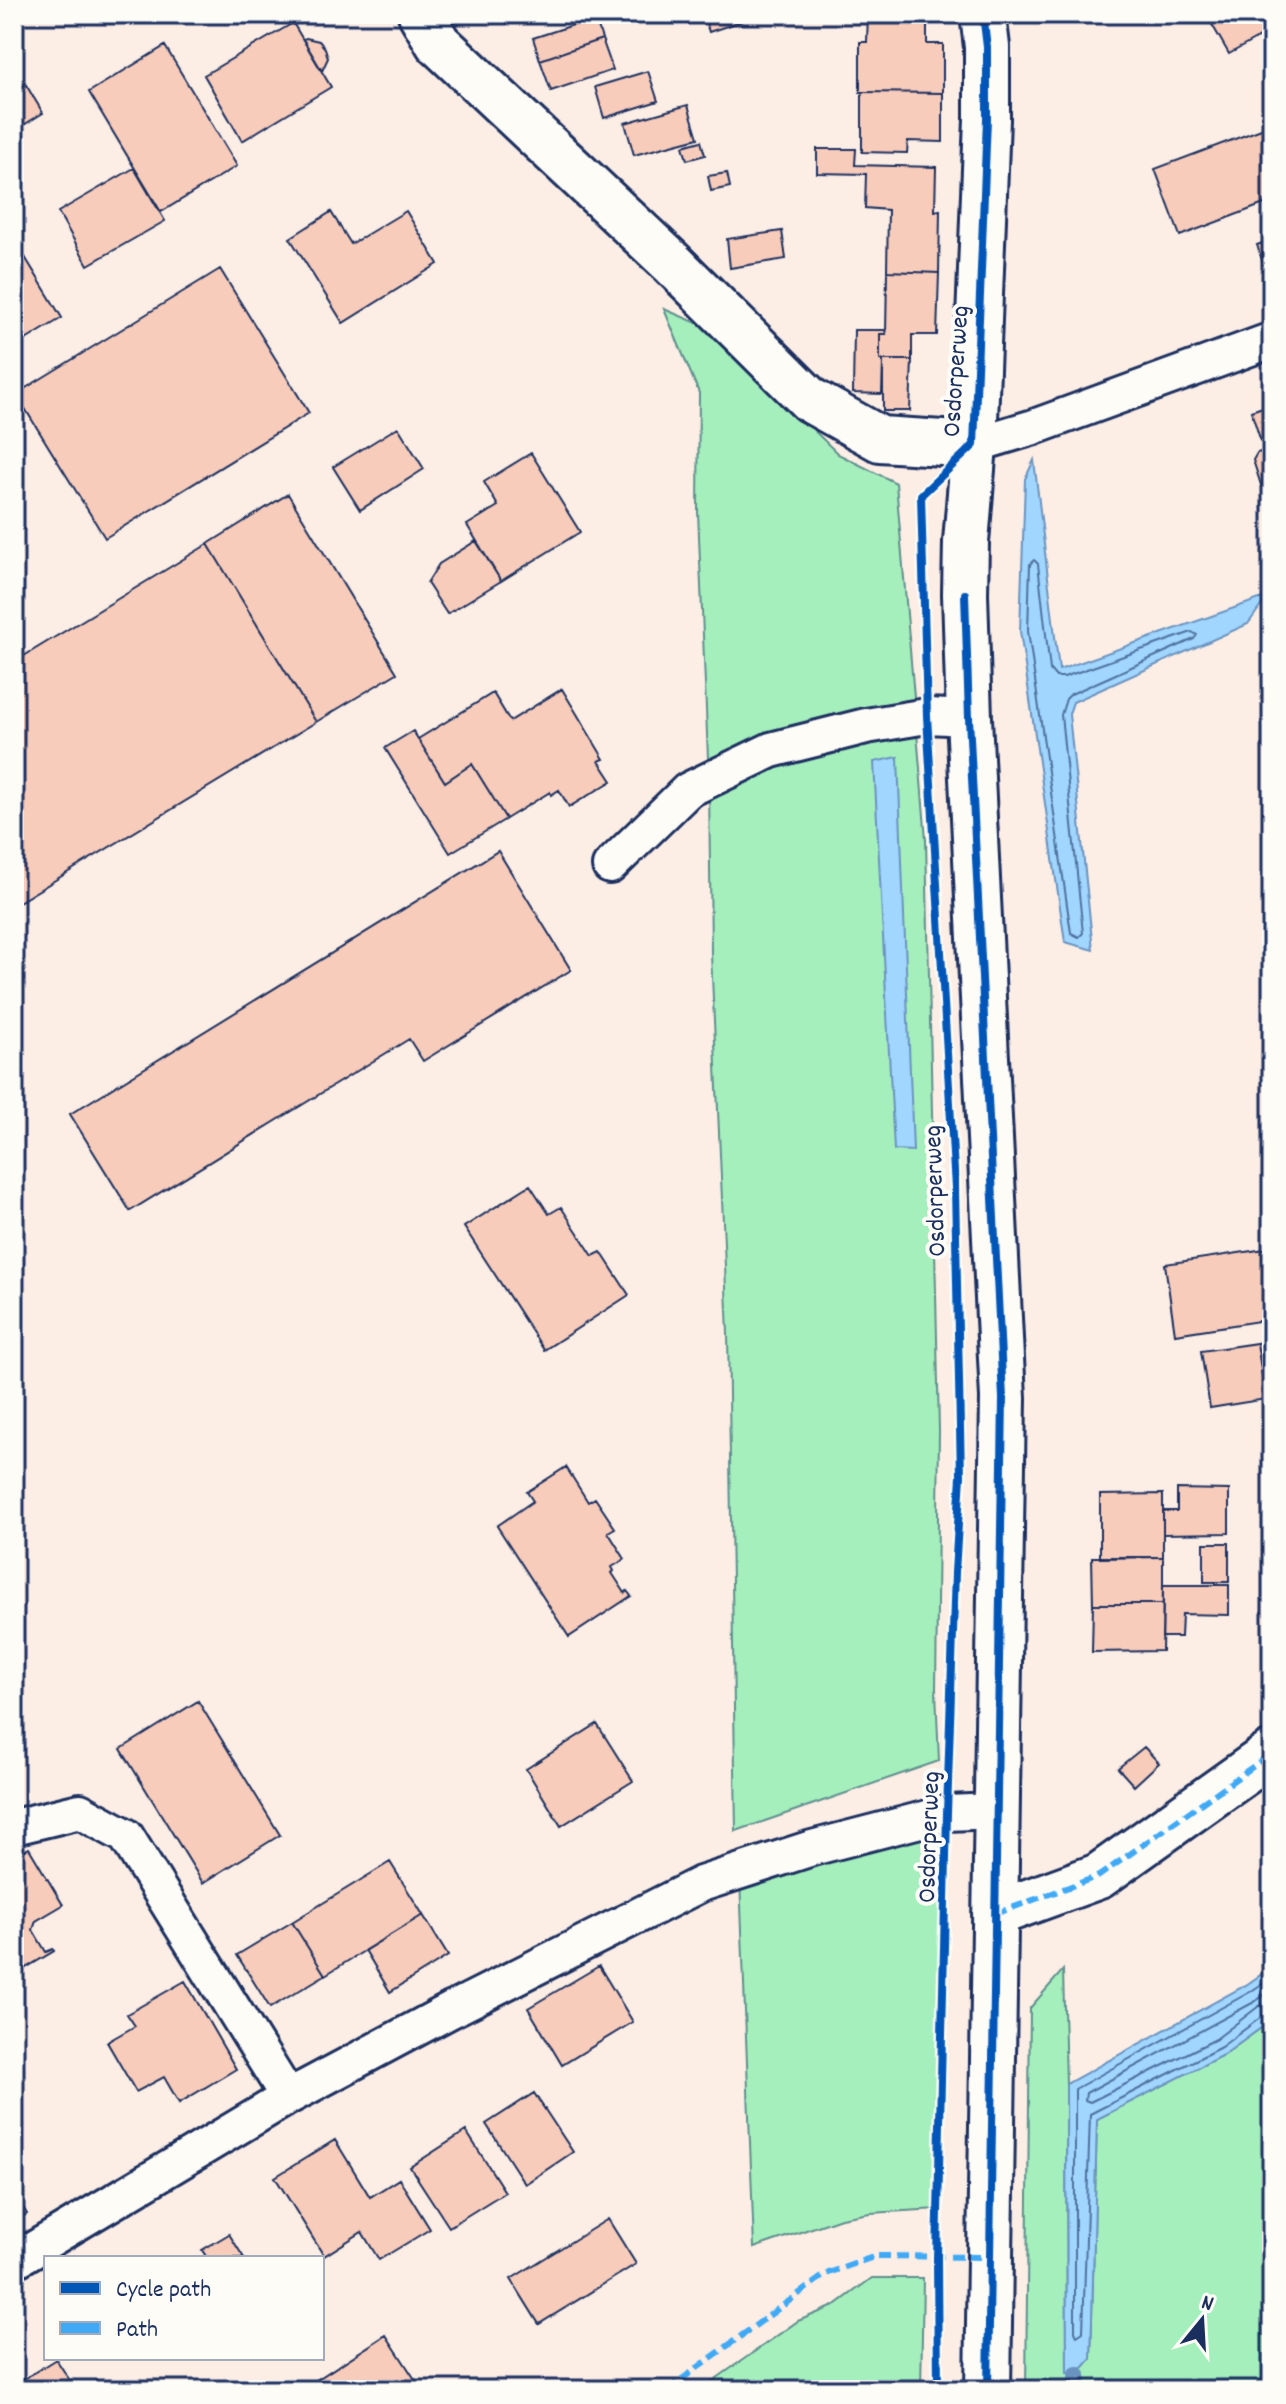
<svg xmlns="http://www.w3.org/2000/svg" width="1286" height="2404" font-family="Dekko,sans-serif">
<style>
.green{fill:#a5efbd;stroke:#608f8e;stroke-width:2}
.water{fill:#a0d6ff;stroke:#6b93bf;stroke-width:2}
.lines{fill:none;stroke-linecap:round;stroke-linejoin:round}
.shore{stroke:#50729e;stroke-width:2}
.stream{stroke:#6b93bf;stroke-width:18}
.building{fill:#f8ccba;stroke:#1b2f5e;stroke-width:2}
.service-casing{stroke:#1b2f5e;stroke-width:40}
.minor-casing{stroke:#1b2f5e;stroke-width:50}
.service{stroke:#fdfcf7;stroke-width:34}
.minor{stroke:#fdfcf7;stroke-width:44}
.quiet{stroke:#3fa9f5;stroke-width:6;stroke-dasharray:12 6;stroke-linecap:butt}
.cycleway-casing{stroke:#fdfcf7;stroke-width:13}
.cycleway{stroke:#0057b8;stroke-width:8}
.labels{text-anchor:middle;stroke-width:8;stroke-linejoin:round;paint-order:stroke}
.street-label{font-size:26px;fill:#1b2f5e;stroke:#fdfcf7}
</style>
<rect width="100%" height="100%" fill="#fceee5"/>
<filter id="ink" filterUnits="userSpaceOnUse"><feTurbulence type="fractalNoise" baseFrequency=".0125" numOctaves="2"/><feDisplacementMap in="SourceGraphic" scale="16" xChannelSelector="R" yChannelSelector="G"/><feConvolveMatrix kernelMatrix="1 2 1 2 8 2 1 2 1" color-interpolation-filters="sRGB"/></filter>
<g filter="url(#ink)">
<path class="green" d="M664 309 709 328 838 454 896 483 926 840 939 1430 936 1690 939 1761 736 1831 728 1333 711 954 709 783 698 512 699 393Z
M941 1823 938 2209 870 2213 841 2218 754 2248 740 1878Z
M1063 1970 1066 2084 1067 2372 1091 2358 1097 2119 1225 2054 1272 2020V2390H1026L1030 2008Z
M872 2278H923L921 2390H700L798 2321 834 2306Z"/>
<path class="water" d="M1034 460 1059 670 1268 596 1248 624 1073 702 1069 714 1093 950 1065 942 1020 631 1025 479Z
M898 757 913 1151 894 1150 874 762Z
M1272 1967V2020L1225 2054 1097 2119 1091 2359 1077 2375 1067 2373 1066 2084 1246 1985Z"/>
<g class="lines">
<path class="shore" d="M1034 560 1038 564 1050 670 1056 677H1064L1192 632 1197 635 1194 639 1071 694 1066 699 1061 715 1083 933 1079 937 1071 933 1028 631 1030 564Z
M1272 1977 1250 1992 1075 2089V2332L1077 2336 1083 2332 1090 2114 1221 2047 1264 2015 1272 2014
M1272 1989 1256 2001 1086 2093 1085 2100 1090 2102 1216 2039 1259 2006 1272 2004"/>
<path class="stream" d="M1077 2375 1078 2390"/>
</g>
<path class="building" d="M703 14H740L742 21 709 32Z
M1206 14H1272V30L1229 54Z
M868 15 927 16V44H943V93L860 92V42H867Z
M595 18 602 39 540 60 533 38Z
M293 23 331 87 242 141 204 75Z
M306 38 319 41 325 48 328 58 322 71 303 39Z
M602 39 613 70 551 91 540 60Z
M165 46 237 166 161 212 89 92Z
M14 65 43 113 14 131Z
M648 71 658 101 604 118 595 87Z
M862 92 943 93V142L908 141 907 153 862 152Z
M688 105 698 138 634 155 625 123Z
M1272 125V201L1180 236 1155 169Z
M701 141 705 155 687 160 683 146Z
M817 149H856L855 165 936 167 935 211 940 210 939 273 887 271 888 210 865 208 866 174 817 173Z
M134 168 165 221 88 265 58 212Z
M727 173 730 187 711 191 708 176Z
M406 211 438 264 343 323 290 238 331 212 351 244Z
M782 231 786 259 730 268 727 239Z
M14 239 62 318 14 347Z
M1272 240V289L1257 245Z
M220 269 309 413 105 538 16 394Z
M887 271 939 273 937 335H912V360H880V334H886Z
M854 330H885L886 334H880V360H883L882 394 853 393Z
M883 360H912L910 411H883Z
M1272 404V487L1268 488 1261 485 1253 460 1257 453 1264 451 1251 411Z
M398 427 424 469 360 510 333 467Z
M531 453 580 532 501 581 467 525 498 506 484 482Z
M288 494 397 673 316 722 208 544Z
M476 541 501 581 447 614 427 583 439 564Z
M208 544 316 722 14 905V662Z
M562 689 604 759 599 761 612 781 569 807 559 790 551 795 550 792 506 819 472 764 445 782 418 739 493 693 510 721Z
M413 731 445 782 472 764 506 819 450 853 385 748Z
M1272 815V857L1269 858 1265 816Z
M498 851 571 970 423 1061 409 1039 130 1211 70 1114Z
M530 1185 549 1214 561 1207 593 1256 601 1252 629 1295 544 1350 464 1227Z
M1272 1248V1319L1175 1334 1165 1264Z
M1272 1340V1374L1262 1376 1257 1343Z
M1257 1343 1266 1399 1210 1408 1201 1351Z
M566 1467 588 1502 595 1498 615 1528 608 1532 625 1559 612 1567 614 1571 612 1573 625 1593 627 1591 631 1596 569 1637 497 1526 533 1501 527 1492Z
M1177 1489 1229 1490V1533L1163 1534V1511H1177Z
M1163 1494V1557L1100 1558V1495Z
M1204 1543H1229V1582H1204Z
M1092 1557H1163V1604H1093Z
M1163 1585H1229V1615L1182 1614 1181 1637H1162Z
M1093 1604H1163L1162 1651 1092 1652Z
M198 1701 280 1835 203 1883 121 1749Z
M597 1724 633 1781 561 1826 526 1769Z
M1144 1747 1159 1763 1134 1786 1118 1768Z
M29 1848 63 1905 36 1921 33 1930 46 1952 53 1949 54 1951 14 1975V1856Z
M390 1862 423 1915 325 1975 292 1922Z
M423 1915 448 1956 390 1992 365 1950Z
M292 1922 325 1975 270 2008 237 1955Z
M599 1966 633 2022 562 2065 528 2008Z
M185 1981 236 2069 179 2103 164 2077 136 2092 107 2042 135 2026 127 2014Z
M534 2093 573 2152 525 2184 486 2124Z
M466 2131 505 2192 449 2227 410 2167Z
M335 2140 370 2197 399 2179 430 2229 379 2260 362 2232 324 2256 275 2177Z
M14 2193 27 2214 14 2222Z
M608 2219 636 2264 539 2324 511 2279Z
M229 2234 244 2258H207L202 2250Z
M386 2335 422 2390H301Z
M56 2359 76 2390H14V2385Z"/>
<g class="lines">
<defs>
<path id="service" d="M974 445 1034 427 1272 340
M610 866 688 790 771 750 866 726 927 716 969 718
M14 1827 80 1811 126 1836 288 2097
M14 2261 288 2097 453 2009 701 1884 812 1848 947 1813 995 1811"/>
<path id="minor" d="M421 14 438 43 671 262 810 400 880 439 974 445
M983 14 987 47V119L974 445 966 542 965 594 969 718 1003 1398 988 2390
M995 1914 1099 1876 1272 1753"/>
</defs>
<use href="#service" class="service-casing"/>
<use href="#minor" class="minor-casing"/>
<use href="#service" class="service"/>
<use href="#minor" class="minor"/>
<path class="quiet" d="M995 1914 1099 1876 1272 1753
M667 2390 826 2274 876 2256 990 2257"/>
<defs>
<path id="cycleway" d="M965 594 969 718 1003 1398 988 2390
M938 2390 937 2258 947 1813 955 1572 961 1476 955 1188 927 716 921 495 974 445 987 119V47L983 14"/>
</defs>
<use href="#cycleway" class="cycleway-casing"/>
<use href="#cycleway" class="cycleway"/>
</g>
</g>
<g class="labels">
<g class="street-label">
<text transform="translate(954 371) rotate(-86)" y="9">Osdorperweg</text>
<text transform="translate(933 1191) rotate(-92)" y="9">Osdorperweg</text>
<text transform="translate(927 1837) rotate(-88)" y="9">Osdorperweg</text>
</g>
</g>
<rect width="1286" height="2404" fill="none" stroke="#fdfcf7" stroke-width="48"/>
<rect x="24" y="24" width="1238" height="2356" fill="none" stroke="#1b2f5e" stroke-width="3" filter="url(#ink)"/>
<rect x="44" y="2256" width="280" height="104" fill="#fdfcf7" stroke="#a3aaba" stroke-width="2"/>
<rect x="60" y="2282" width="40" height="12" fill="#0057b8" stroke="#a3aaba" stroke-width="2"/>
<text x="116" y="2296" font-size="24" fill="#1b2f5e">Cycle path</text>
<rect x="60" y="2322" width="40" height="12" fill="#3fa9f5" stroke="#a3aaba" stroke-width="2"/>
<text x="116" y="2336" font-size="24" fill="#1b2f5e">Path</text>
<g transform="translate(1202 2320) rotate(18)" stroke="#fdfcf7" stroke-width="6" paint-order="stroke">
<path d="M0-6L14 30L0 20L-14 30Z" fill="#1b2f5e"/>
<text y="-12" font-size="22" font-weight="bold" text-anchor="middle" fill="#1b2f5e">N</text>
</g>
</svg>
